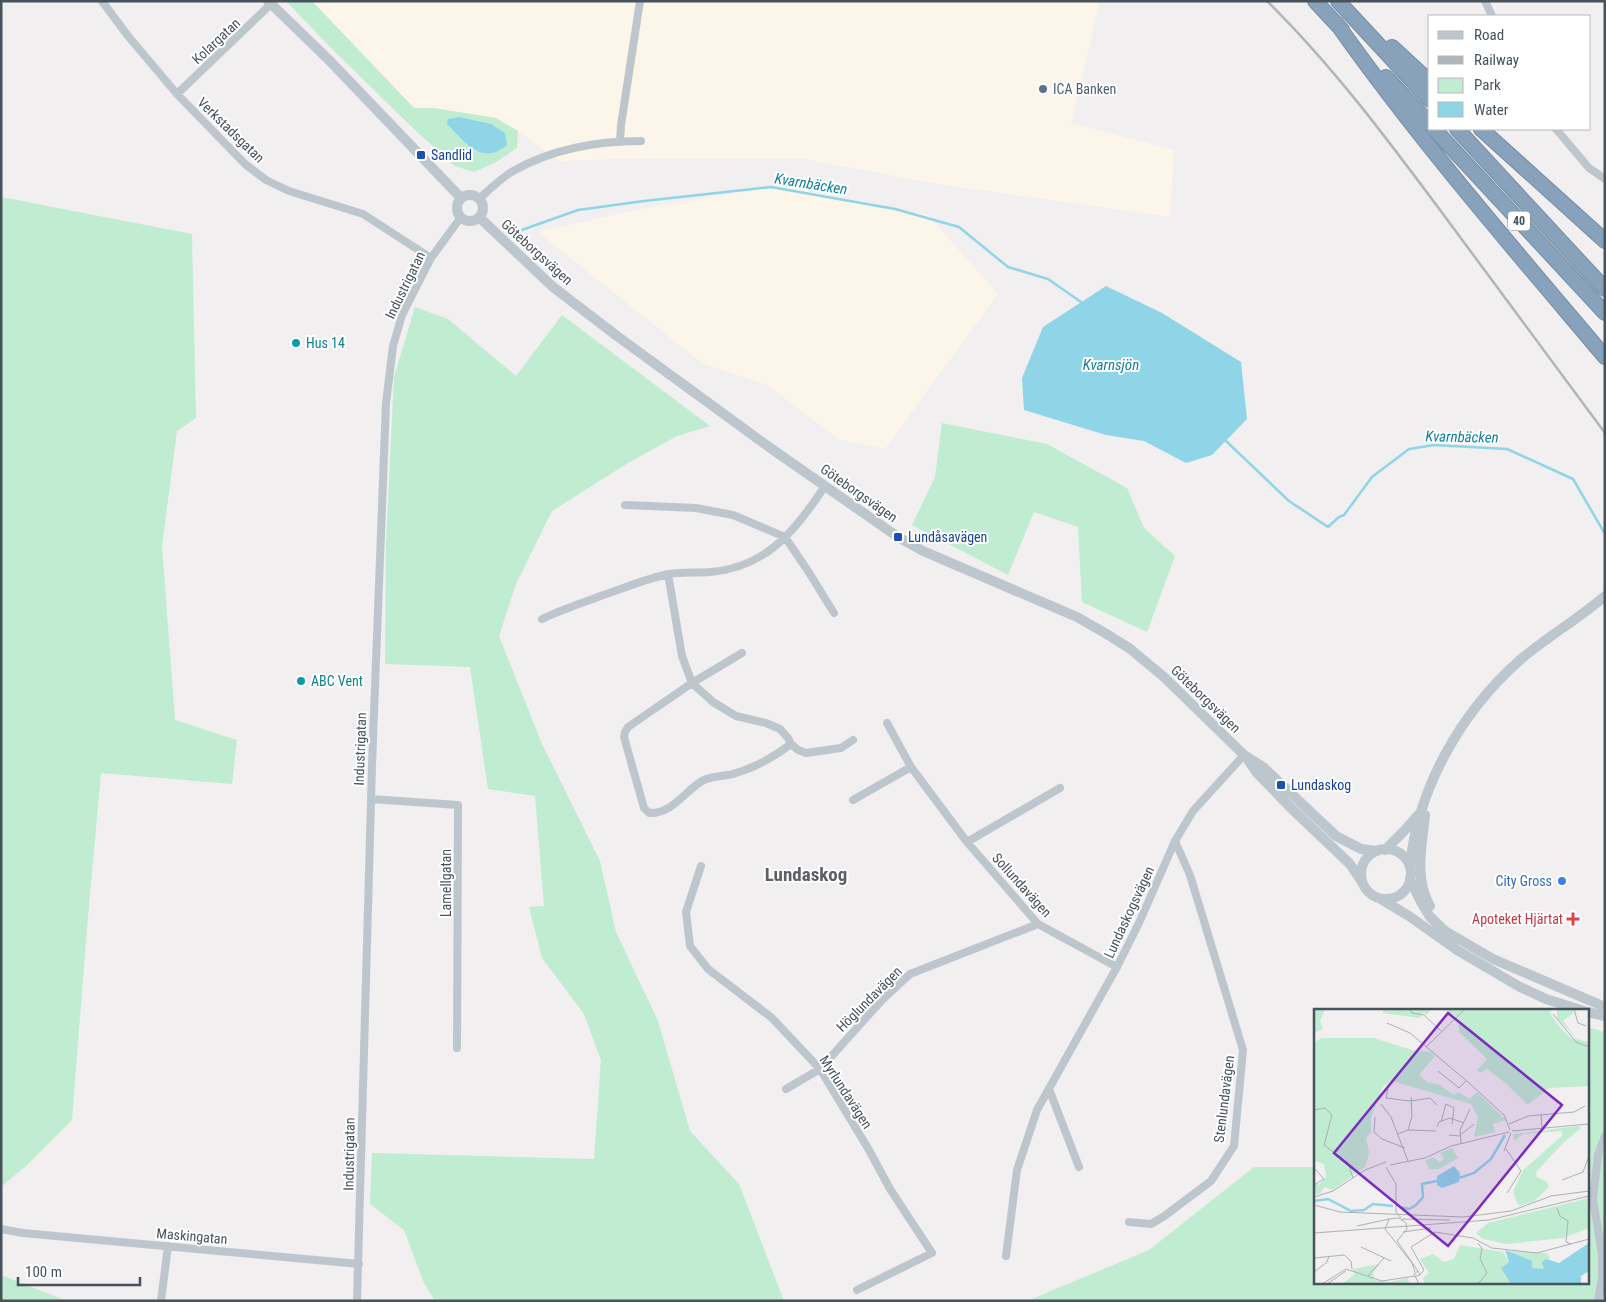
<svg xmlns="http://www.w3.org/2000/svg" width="1606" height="1302" font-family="'Roboto Condensed',sans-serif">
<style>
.commercial{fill:#fbf6e9}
.green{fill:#c0ecd1}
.water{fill:#8fd5e7}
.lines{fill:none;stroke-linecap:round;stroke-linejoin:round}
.stream{stroke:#8fd5e7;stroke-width:2.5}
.motorway-casing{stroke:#758da7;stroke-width:16}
.minor{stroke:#bec6cd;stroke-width:8}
.tertiary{stroke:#bec6cd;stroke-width:10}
.motorway{stroke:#89a2bb;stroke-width:14}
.rail{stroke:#b1b4b9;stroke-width:2.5}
.service-dot{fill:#5c6f8a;stroke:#fff;stroke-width:2}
.transit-dot{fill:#1a4fb4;stroke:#fff;stroke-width:2}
.culture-dot{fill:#0f9aa8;stroke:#fff;stroke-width:2}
.shop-dot{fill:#3f7fe0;stroke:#fff;stroke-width:2}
.health-dot{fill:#e0444e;stroke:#fff;stroke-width:2}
.labels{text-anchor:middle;stroke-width:4;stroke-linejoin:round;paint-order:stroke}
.shield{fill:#fff;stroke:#7f868c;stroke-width:1}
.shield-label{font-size:12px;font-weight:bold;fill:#48525b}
.street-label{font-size:14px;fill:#48525b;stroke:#fff}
.service-label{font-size:14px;fill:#4e5e75;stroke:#fff;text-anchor:start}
.transit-label{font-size:14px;fill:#164399;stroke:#fff;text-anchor:start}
.culture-label{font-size:14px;fill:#0d838f;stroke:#fff;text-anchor:start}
.shop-label{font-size:14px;fill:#366cbe;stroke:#fff;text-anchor:end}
.health-label{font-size:14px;fill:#be3a42;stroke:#fff;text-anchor:end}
.water-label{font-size:15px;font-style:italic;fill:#14809b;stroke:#fff}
.district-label{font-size:19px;font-weight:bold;fill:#5c5f63;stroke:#fff}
.inset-river{fill:none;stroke:#8fd5e7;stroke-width:2.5}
.inset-road{fill:none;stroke:#adb0b4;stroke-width:1}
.view{fill:#7b2cbf;fill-opacity:0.15;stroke:#7b2cbf;stroke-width:2.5}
.inset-edge{fill:none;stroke:#48525b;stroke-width:2.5}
</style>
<rect width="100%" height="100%" fill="#f1efef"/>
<path class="commercial" d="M312 1H1100L1071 123 1174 150 1170 217 938 184 804 159H618L559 161 518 131 496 118 434 108H414Z
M771 187H786L928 215 998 294 885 449 838 439 767 385 702 363 538 232 636 210Z"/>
<path class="green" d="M286 1H312L414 108H434L496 118 518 131 517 148 496 162 474 172 455 166 417 132 331 48Z
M1 197 192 234 196 418 177 431 162 546 175 720 237 740 232 784 101 773 87 928 72 1120 28 1164 1 1187Z
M415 307 448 319 516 376 562 315 710 426 677 436 628 463 552 511 516 584 499 636 542 744 600 861 616 932 658 1021 690 1131 739 1184 784 1301H435L424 1283 404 1230 370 1204 372 1153 594 1159 601 1060 584 1014 542 958 529 907 544 906 535 796 488 789 470 667 385 664 386 544 394 377Z
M942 423 1047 444 1127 488 1144 528 1175 556 1147 632 1082 602 1078 527 1034 512 1008 575 912 525 935 477Z
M1587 1027 1605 1032V1301H1027L1149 1250 1254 1167H1315V1283H1587Z
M1 1275 67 1301H1Z"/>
<path class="water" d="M459 117 491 124 505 133 507 145C482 167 464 141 447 124L448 119Z
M1106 286 1162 313 1241 362 1247 419 1212 455 1186 463 1144 441 1106 435 1024 410 1022 378 1043 327Z"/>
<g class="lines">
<path class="stream" d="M516 232 578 210 644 201 771 187 895 209 959 227 1008 267 1048 279 1081 302
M1226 441 1289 501 1328 527 1339 517 1344 515 1372 477 1409 449 1434 445 1507 449 1573 479 1605 534"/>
<defs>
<path id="motorway" d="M1315 1 1342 30
M1338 1 1430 100
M1337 24C1419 140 1513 248 1605 357
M1392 47 1430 82
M1386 77 1430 124
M1434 129 1605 313
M1457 129 1605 289
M1481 129 1605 241"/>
</defs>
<use href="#motorway" class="motorway-casing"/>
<path class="minor" d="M102 1 128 36 177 94 245 164 266 180 289 191 363 214 431 258
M1485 1 1492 16
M177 94 271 4
M1556 129 1589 168 1605 179
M620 141 621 125 640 1
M479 199C490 189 502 177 515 170 553 149 598 141 641 141
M625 505 696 508 733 515 785 537 808 571 834 613
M668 574 682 656 692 683 713 702 736 716 766 723 780 729 788 738 791 744 798 750 806 753 841 748 853 740
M542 619C563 609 585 602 606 594 627 587 648 578 669 574 683 572 697 573 711 572 767 567 796 530 825 486
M742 653 692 683 628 727 625 732 624 737 644 808 649 813C672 814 684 792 702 781 712 775 725 777 736 773 756 767 774 757 791 744
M887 723 911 767 967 842 1038 924 1117 967
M371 799 458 805 457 1048
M853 800 911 767
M967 842 1060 788
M701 866 686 912 690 946 708 969 772 1018 820 1069 869 1150 890 1189 932 1253 857 1290
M786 1089 820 1069 882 1000 910 974 1038 924
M1049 1089 1079 1167
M1129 1222 1151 1224 1163 1217 1211 1181 1234 1146 1243 1050 1190 875 1175 841
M1 1229 23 1233 359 1264
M1006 1256 1017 1170 1037 1110 1117 967 1139 923 1175 841 1193 811 1244 755
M161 1301 168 1246
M357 1301 372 765 386 403 393 346 402 315 431 258 461 217
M1598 1301 1602 1278V1254L1593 1199 1598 1155 1605 1136"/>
<path class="tertiary" d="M268 1 329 60 461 198
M457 208a13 13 0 1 1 26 0a13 13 0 1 1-26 0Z
M479 217 553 287 617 336 769 447 898 537 923 551 1077 617 1105 633 1129 648 1164 677 1244 755 1263 767 1336 836 1361 849 1377 851
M1248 760 1257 773 1291 808 1350 864 1362 882
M1425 815C1422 845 1414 879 1430 906
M1361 874a25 25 0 1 1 50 0a25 25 0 1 1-50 0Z
M1385 850 1404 831 1419 814
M1410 867C1417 789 1461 712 1520 660 1547 637 1578 619 1605 596
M1410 879 1421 902 1430 917 1445 931 1493 959 1605 1007
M1379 898 1409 916 1457 950 1520 987 1546 999 1584 1011
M1587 1012 1605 1016"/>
<use href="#motorway" class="motorway"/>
<path class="rail" d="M1267 1C1333 66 1388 140 1443 214 1497 287 1551 360 1605 433"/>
</g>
<circle class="service-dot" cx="1043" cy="89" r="5"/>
<g class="transit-dot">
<rect x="416" y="150" width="10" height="10" rx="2.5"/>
<rect x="893" y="532" width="10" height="10" rx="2.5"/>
<rect x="1276" y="780" width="10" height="10" rx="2.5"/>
</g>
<g class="culture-dot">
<circle cx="296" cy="343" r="5"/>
<circle cx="301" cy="681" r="5"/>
</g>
<circle class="shop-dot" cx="1562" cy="881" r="5"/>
<path class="health-dot" d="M1570.5 911.5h5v5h5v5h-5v5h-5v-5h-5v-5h5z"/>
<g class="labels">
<rect class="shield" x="1508" y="211.5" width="22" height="19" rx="4"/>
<g class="shield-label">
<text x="1519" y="225">40</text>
</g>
<g class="street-label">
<text transform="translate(216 41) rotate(-43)" y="5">Kolargatan</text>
<text transform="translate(231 130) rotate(44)" y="5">Verkstadsgatan</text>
<text transform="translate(537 252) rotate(42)" y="5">Göteborgsvägen</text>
<text transform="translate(405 285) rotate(-64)" y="5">Industrigatan</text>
<text transform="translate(859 493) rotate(35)" y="5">Göteborgsvägen</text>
<text transform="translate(1206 699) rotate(44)" y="5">Göteborgsvägen</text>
<text transform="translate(360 749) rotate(-88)" y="5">Industrigatan</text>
<text transform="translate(446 883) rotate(-90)" y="5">Lamellgatan</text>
<text transform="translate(1022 885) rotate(48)" y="5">Sollundavägen</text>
<text transform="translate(1129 912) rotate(-65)" y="5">Lundaskogsvägen</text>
<text transform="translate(869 999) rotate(-45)" y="5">Höglundavägen</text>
<text transform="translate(846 1092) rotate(57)" y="5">Myrlundavägen</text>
<text transform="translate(1224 1099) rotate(-83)" y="5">Stenlundavägen</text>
<text transform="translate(349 1154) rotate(-89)" y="5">Industrigatan</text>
<text transform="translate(192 1236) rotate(5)" y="5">Maskingatan</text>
</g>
<g class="service-label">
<text x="1053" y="94">ICA Banken</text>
</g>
<g class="transit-label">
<text x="431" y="160">Sandlid</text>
<text x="908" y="542">Lundåsavägen</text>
<text x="1291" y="790">Lundaskog</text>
</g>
<g class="culture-label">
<text x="306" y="348">Hus 14</text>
<text x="311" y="686">ABC Vent</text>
</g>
<g class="shop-label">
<text x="1552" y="886">City Gross</text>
</g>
<g class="health-label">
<text x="1563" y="924">Apoteket Hjärtat</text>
</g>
<g class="water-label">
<text transform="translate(811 184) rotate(9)" y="5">Kvarnbäcken</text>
<text x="1111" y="370">Kvarnsjön</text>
<text transform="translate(1462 437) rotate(1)" y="5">Kvarnbäcken</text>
</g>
<g class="district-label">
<text x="806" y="881">Lundaskog</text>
</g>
</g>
<g transform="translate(1314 1009)">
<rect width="275" height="275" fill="#f1efef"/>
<path d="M0 0H11L6 12 9 20 0 24ZM69 0H117L113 6 109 4 105 9 69 4ZM135 0H245H237L236 4 247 20 257 29 275 33V77L235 79 214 96 189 72 173 60 166 64 163 61 173 50 145 23 144 9 138 5 128 11ZM249 0H258L260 3 249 12 262 29 243 9V2ZM8 29H60L98 41 116 43 121 47 105 66 113 73 126 76 140 86 144 83 156 90 163 83 192 111 179 115 181 123 160 128 164 108 157 95 78 72 69 78 57 108V123L52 129 55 143 52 157 19 181 10 178 6 185H1L0 173 5 176 12 168 10 155 1 152 0 155V33ZM264 117 267 119 248 135 222 163 223 168 233 173 235 178 220 192 206 197 203 194 199 183 209 161 248 127V122L209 125 200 132 199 125ZM138 139 144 149 125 160H116L111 152 119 148 126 153 130 150 126 144ZM275 189V219L249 229 192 235 169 230 162 224 174 214ZM146 236 189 243 195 253 187 259 197 275H110L109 269 115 264 106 250 119 245 130 253 140 250ZM195 242 232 244 236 248 230 260 218 259V252L195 245ZM66 255 59 263 60 271 75 273 94 269 95 275H28L41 265 38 260Z" fill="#c0ecd1"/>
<path d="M140 157 146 164 145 173 128 179 123 176V167ZM275 234V262L267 267V275H197L187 259 195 253 191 241 218 252V259L230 260 228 253 232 250 245 254Z" fill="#8fd5e7"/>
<path class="inset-river" d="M145 169 160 164 177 150 191 126M0 192 14 190 37 202 50 201 59 195 79 197M85 198 95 200 102 196 109 188 108 175 123 172"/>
<path class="inset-road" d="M95 0 98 4 110 6 127 22M260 0 264 14 272 17M239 5 262 33 275 38M73 14 96 24 155 74 190 106 196 121M112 38 151 0M124 62 145 79 152 72M74 80 72 89 96 92 116 89 123 96M67 95 77 108 94 152M0 101 11 99 18 106 10 136 34 154 39 169M227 105 228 120M61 108 60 123 68 130 91 139M127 113 132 95 140 99 138 115M195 115 214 107 260 103 271 97M123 118 125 113 136 109 150 114M94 121 98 107 97 88M198 122 275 115M84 125 94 121 122 122M135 126 145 127 160 115M147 134 146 121 156 100M192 140 207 162 193 184M190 142 197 124M76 156 111 149 137 137 195 123M72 158 82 175V203L87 209M248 171 269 163 275 147M0 176 10 170 1 160M0 188 19 182 51 161 72 153M0 196 26 203 149 208 197 202 237 187 275 182M243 199 246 207 254 212 252 233 257 235M88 210 136 211M43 217 75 210M89 223 117 219M0 224 175 211 275 187M47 238 77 252M0 249 30 246 37 252 38 260M0 263 13 253 15 247M101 263 98 254 71 220 75 210 85 209 92 214 93 220 83 232 104 262M106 266 110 261 97 238 121 223 159 229 178 239 223 244 275 230M54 267 70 249M102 267 106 266 104 262 100 265 105 275M8 275 32 260 68 272 101 267M13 275 32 262M164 275 173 264 166 250 168 240 164 234"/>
<path class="view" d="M134 4 248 96 134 237 20 144Z"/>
<rect width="275" height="275" class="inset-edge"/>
</g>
<rect width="1606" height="1302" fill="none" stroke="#48525b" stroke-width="5"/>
<rect x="1428" y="15" width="162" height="115" fill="#ffffff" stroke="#b6babd"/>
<rect x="1438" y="31" width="25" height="8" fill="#bec6cd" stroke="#b6babd"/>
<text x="1474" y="40" font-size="15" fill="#48525b">Road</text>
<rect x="1438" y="56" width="25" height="8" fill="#b1b4b9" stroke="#b6babd"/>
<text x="1474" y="65" font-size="15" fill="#48525b">Railway</text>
<rect x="1438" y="78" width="25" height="15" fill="#c0ecd1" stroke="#b6babd"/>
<text x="1474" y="90" font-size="15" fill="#48525b">Park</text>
<rect x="1438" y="102" width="25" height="15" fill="#8fd5e7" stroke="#b6babd"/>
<text x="1474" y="115" font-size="15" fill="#48525b">Water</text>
<path d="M18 1277v8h122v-8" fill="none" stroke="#48525b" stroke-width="2.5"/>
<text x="25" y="1277" font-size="15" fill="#48525b" stroke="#ffffff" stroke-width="4" paint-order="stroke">100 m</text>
</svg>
